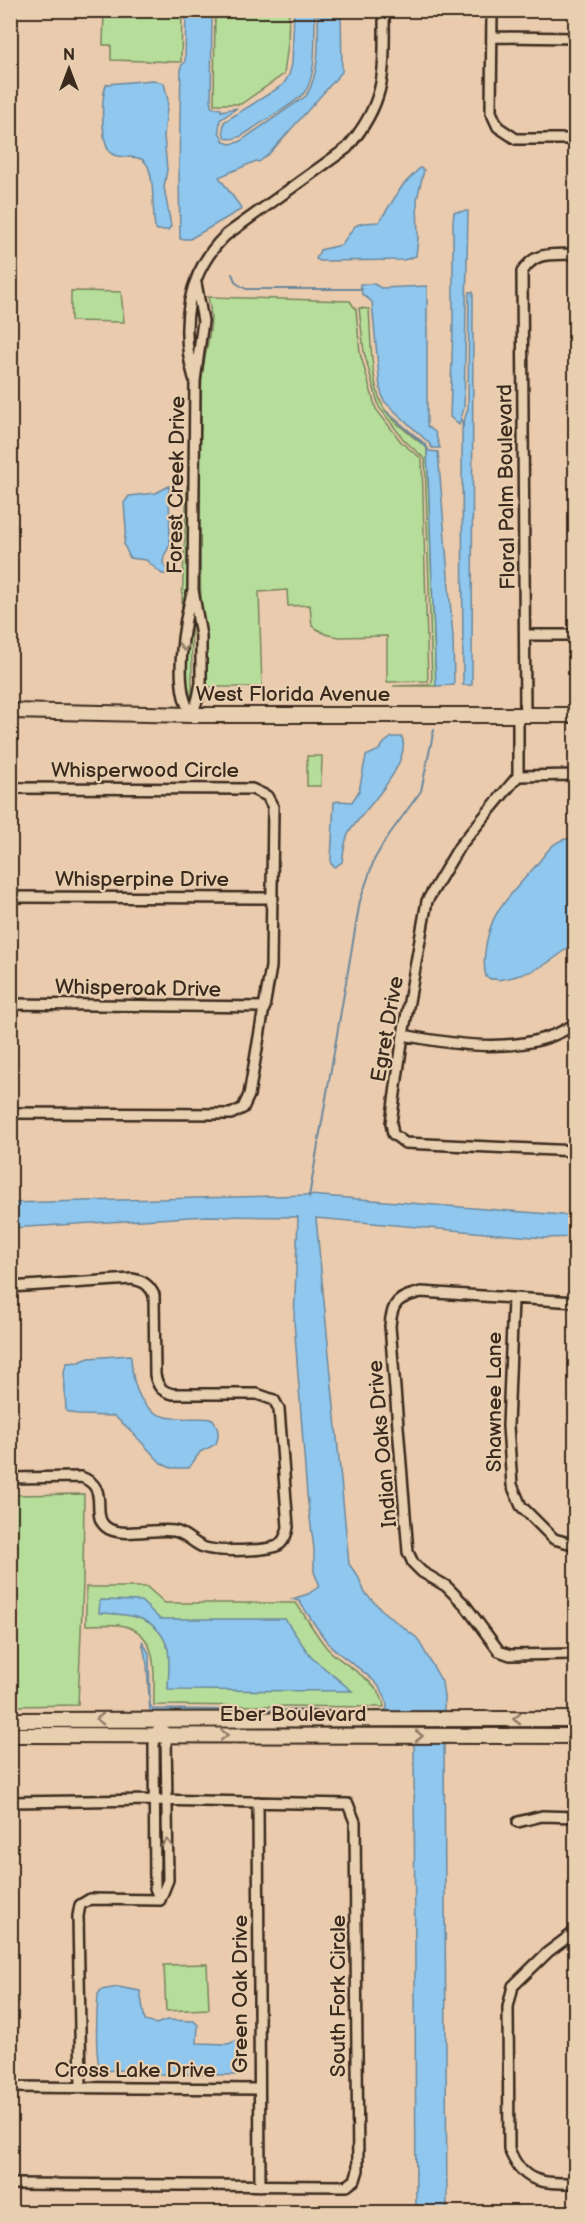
<svg xmlns="http://www.w3.org/2000/svg" width="586" height="2223" font-family="'Balsamiq Sans',sans-serif">
<style>
.green{fill:#b6de9a;stroke:#78845c;stroke-width:1.5}
.water{fill:#8fc7ee;stroke:#6d889b;stroke-width:1.5}
.lines{fill:none;stroke-linecap:round;stroke-linejoin:round}
.stream{stroke:#6d889b;stroke-width:2}
.street-casing{stroke:#3b2a1e;stroke-width:14}
.secondary-casing{stroke:#3b2a1e;stroke-width:18}
.street{stroke:#e8cfb0;stroke-width:9}
.secondary{stroke:#e8cfb0;stroke-width:14}
.oneway{stroke:#927c67}
.labels{text-anchor:middle;stroke-width:4.5;stroke-linejoin:round;paint-order:stroke}
.street-label{font-size:21px;fill:#3b2a1e;stroke:#e8cfb0}
</style>
<rect width="100%" height="100%" fill="#eacbae"/>
<filter id="ink" filterUnits="userSpaceOnUse"><feTurbulence type="fractalNoise" baseFrequency=".0167" numOctaves="2"/><feDisplacementMap in="SourceGraphic" scale="12" xChannelSelector="R" yChannelSelector="G"/><feConvolveMatrix kernelMatrix="1 2 1 2 8 2 1 2 1" color-interpolation-filters="sRGB"/></filter>
<g filter="url(#ink)">
<path class="green" d="M104 11H182L181 62 111 60V45H103Z
M215 11H289L288 43 284 74 241 104H214Z
M71 291 121 292 124 322 71 321Z
M208 297 350 301 356 310 360 353 376 409 402 443 422 459 428 681 387 682V636L339 637 325 634 312 626 310 605 288 606 287 590 259 592 262 687H204C200 597 198 505 201 414 201 399 201 383 203 368 207 343 215 322 208 297Z
M359 308 369 309C371 337 370 393 388 414 399 427 414 437 427 448L436 686H393L428 685 432 682 425 459 404 440 379 407 364 352Z
M187 485 191 538 192 695H178Z
M307 756H322L321 786H307Z
M84 1494 83 1582 78 1705 11 1706V1495Z
M86 1587H147L165 1603H296C306 1617 315 1633 326 1647 342 1666 382 1681 384 1707L154 1705C153 1678 161 1638 128 1627 116 1623 99 1625 86 1625Z
M207 1964 209 2009 166 2011 164 1965Z"/>
<path class="water" d="M186 11H212L211 107 221 109V111L237 108 220 120 219 131 224 142 230 144 239 142 306 96C321 72 318 39 318 11H341L342 72 269 154 259 162 256 161 219 177 242 209 190 239H180L179 172 181 66 185 62Z
M294 11H315C314 31 318 76 304 93 292 106 273 115 258 125 249 131 237 142 225 138L223 131 224 122 283 85 289 75 292 64Z
M153 80 164 83 168 100 164 136 167 170 164 187 171 226 168 230H157L155 227C152 212 155 175 146 163 139 153 122 160 112 154 101 149 100 93 107 84Z
M420 168 424 170 417 199 418 238 416 256 404 260 320 261 316 259 320 250 341 245 355 226 362 223 379 222 403 185Z
M468 211 464 408 459 425 450 417 453 328V222L454 212Z
M360 284H374L381 288 427 286V426L435 432 440 448H432L429 443 384 401 380 388 372 302 362 294Z
M469 292H473L472 685H463L462 428 468 408Z
M386 411 426 445 429 451 438 452 453 637 454 685 436 686 427 448Z
M169 486 170 545 164 556 163 563 169 574H162L146 560 130 558 124 545 126 528 124 503 129 496 156 493Z
M392 737H402C412 764 364 810 350 831 344 839 344 853 342 862L335 867 331 864V859L334 802 340 801 352 802 359 791 366 756 379 750 384 743Z
M565 839H575C576 854 579 929 575 937 567 953 539 970 523 974 512 977 497 983 486 977 481 959 488 925 499 910 509 895 521 883 532 870 544 858 548 844 565 839Z
M309 1195 575 1216V1237L544 1238 316 1218 349 1564 359 1578 365 1593 386 1614 417 1638 442 1682 444 1697V1714L150 1713 147 1664 142 1641 149 1653 150 1705 153 1709 383 1711 387 1709C389 1680 346 1664 329 1644 318 1631 309 1615 299 1601L292 1599 308 1594 320 1586 314 1572V1549L307 1495 294 1321 298 1217 207 1216 11 1228 10 1203Z
M130 1355 131 1357C132 1381 138 1411 166 1417 181 1420 198 1417 213 1419 218 1428 220 1434 216 1444L200 1452 189 1468H171L161 1463 129 1429 114 1416 79 1415 66 1411 64 1371 67 1363 79 1362 89 1358Z
M100 1600 141 1601 160 1619H285L311 1657 352 1691 168 1690C168 1678 171 1656 167 1646 156 1615 127 1614 99 1613Z
M444 1741 447 2212H416L414 1746 411 1742Z
M118 1987 140 1991 145 2021 156 2024 167 2020 194 2021 198 2025 197 2043 228 2044 238 2040 242 2042 243 2072 239 2075 158 2074 118 2070 101 2071C94 2058 97 2010 98 1994L101 1990Z"/>
<g class="lines">
<path class="stream" d="M232 274 236 283 246 289H362
M461 418 463 427
M309 1197 360 901 374 860 386 839 421 791 434 730"/>
<defs>
<path id="street" d="M492 10 491 112 498 127 516 139H576
M492 37 576 38
M194 378C179 327 187 272 226 235L347 148C388 100 384 70 384 10
M193 590C184 620 172 689 192 715L198 698 201 683V636L193 590 195 381 203 321 196 283
M525 635H576
M518 715V776
M525 715 522 272C536 250 552 255 576 254
M576 775 518 776 459 847 427 901 403 1035 391 1123 393 1134 405 1143 576 1151
M10 788 252 789 267 796 273 807 271 967 249 1095 243 1108 231 1114 10 1113
M10 897 273 898
M10 1004 265 1007
M403 1035C455 1045 529 1057 576 1023
M10 1287 132 1279C144 1281 149 1285 154 1295L155 1375C158 1387 161 1391 173 1394H257L274 1400 279 1409 288 1527C287 1534 285 1539 280 1544 271 1552 214 1552 203 1547 192 1543 186 1533 174 1531 157 1528 125 1537 109 1529 87 1517 113 1488 81 1477L10 1478
M513 1299 508 1426 512 1485 521 1506 554 1539 576 1545
M576 1302 421 1292C398 1298 392 1301 390 1326L408 1552 413 1563 422 1572 446 1586 465 1605 499 1651 510 1655 576 1654
M158 1719 166 1735 168 1880 160 1900
M157 1730 154 1745 155 1888 160 1900
M10 1802 154 1800 348 1804 355 1822 358 2170 355 2180 347 2186 10 2184
M258 1802 260 2186
M518 1822 542 1816 576 1817
M576 1931 548 1952 513 1986 508 2007 509 2149C523 2184 542 2183 576 2183
M10 2087 259 2089
M81 2087 78 1916 80 1905 90 1899 160 1900"/>
<path id="secondary" d="M10 711 192 715H576
M10 1720 576 1719
M10 1735 576 1736"/>
</defs>
<use href="#street" class="street-casing"/>
<use href="#secondary" class="secondary-casing"/>
<use href="#street" class="street"/>
<use href="#secondary" class="secondary"/>
</g>
<defs><path id="oneway-chevron" d="M-2-3.5L2.5 0L-2 3.5" fill="none" stroke-width="1.6" stroke-linecap="round" stroke-linejoin="round" transform="scale(1.5)"/></defs>
<g class="oneway">
<use href="#oneway-chevron" transform="translate(184 647) rotate(96)"/>
<use href="#oneway-chevron" transform="translate(100 1719) rotate(179)"/>
<use href="#oneway-chevron" transform="translate(517 1719) rotate(180)"/>
<use href="#oneway-chevron" transform="translate(224 1735)"/>
<use href="#oneway-chevron" transform="translate(419 1736)"/>
<use href="#oneway-chevron" transform="translate(167 1843) rotate(-91)"/>
</g>
</g>
<g class="labels">
<g class="street-label">
<text transform="translate(176 485) rotate(-89)" y="7">Forest Creek Drive</text>
<text transform="translate(506 487) rotate(-91)" y="7">Floral Palm Boulevard</text>
<text x="293" y="701">West Florida Avenue</text>
<text x="145" y="777">Whisperwood Circle</text>
<text x="142" y="886">Whisperpine Drive</text>
<text transform="translate(138 988) rotate(1)" y="7">Whisperoak Drive</text>
<text transform="translate(387 1029) rotate(-80)" y="7">Egret Drive</text>
<text transform="translate(494 1402) rotate(-90)" y="7">Shawnee Lane</text>
<text transform="translate(382 1444) rotate(-95)" y="7">Indian Oaks Drive</text>
<text x="293" y="1721">Eber Boulevard</text>
<text transform="translate(240 1994) rotate(-90)" y="7">Green Oak Drive</text>
<text transform="translate(338 1996) rotate(-90)" y="7">South Fork Circle</text>
<text x="135" y="2077">Cross Lake Drive</text>
</g>
</g>
<rect width="586" height="2223" fill="none" stroke="#e8cfb0" stroke-width="36"/>
<rect x="18" y="18" width="550" height="2187" fill="none" stroke="#3b2a1e" stroke-width="2" filter="url(#ink)"/>
<g transform="translate(69 69)" stroke="#e8cfb0" stroke-width="4.5" paint-order="stroke">
<path d="M0-4.5L10 22L0 15L-10 22Z" fill="#3b2a1e"/>
<text y="-9" font-size="16" font-weight="bold" text-anchor="middle" fill="#3b2a1e">N</text>
</g>
</svg>
